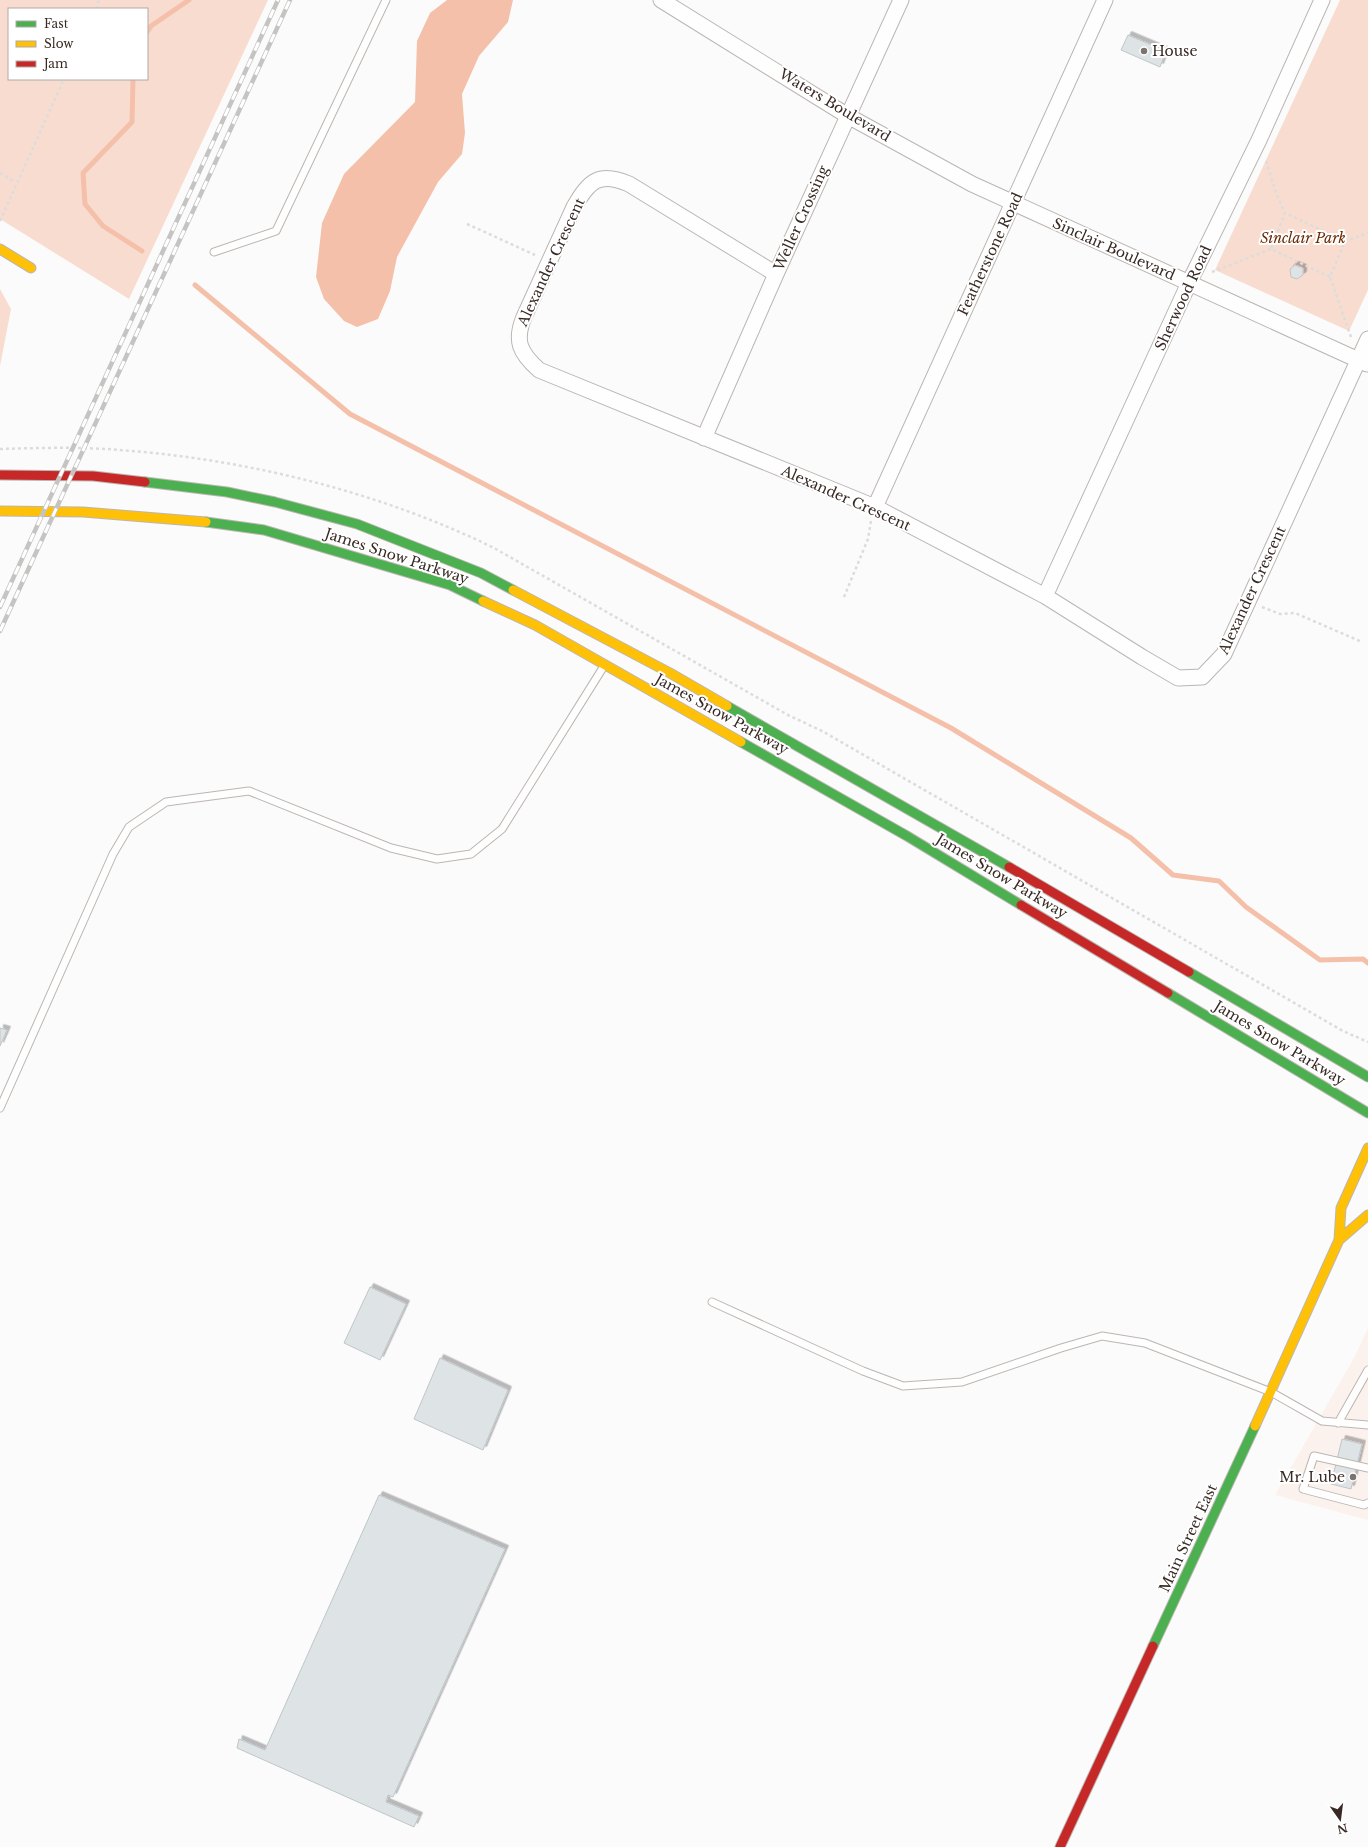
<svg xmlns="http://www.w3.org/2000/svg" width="1368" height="1847" font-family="'Libre Baskerville',serif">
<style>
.built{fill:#fcf2ed}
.green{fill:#f9dcd0;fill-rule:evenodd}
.water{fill:#f4c0aa}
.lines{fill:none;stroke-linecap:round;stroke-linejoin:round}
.stream{stroke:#f4c0aa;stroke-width:5}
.building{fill:#dee3e6;stroke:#bec6ca;filter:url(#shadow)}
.lane-casing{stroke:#bcb6b2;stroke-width:9}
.street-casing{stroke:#bcb6b2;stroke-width:17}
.fast-casing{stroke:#bcb6b2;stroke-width:11}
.slow-casing{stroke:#bcb6b2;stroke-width:11}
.jam-casing{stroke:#bcb6b2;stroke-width:11}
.path{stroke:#dcdcdb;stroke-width:2.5;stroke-dasharray:3 3;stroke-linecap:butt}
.lane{stroke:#fefefe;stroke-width:7}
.street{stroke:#fefefe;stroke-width:15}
.fast{stroke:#4caf50;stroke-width:9}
.slow{stroke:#ffc107;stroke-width:9}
.jam{stroke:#c62828;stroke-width:9}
.rail-casing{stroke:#c5c4c3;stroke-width:4.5}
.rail{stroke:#fff;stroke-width:3;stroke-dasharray:9;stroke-linecap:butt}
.poi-dot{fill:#7c726f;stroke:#fff;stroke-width:1.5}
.labels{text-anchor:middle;stroke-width:4;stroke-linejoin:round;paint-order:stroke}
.poi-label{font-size:14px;fill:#382923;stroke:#fff;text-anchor:start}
.street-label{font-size:14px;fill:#382923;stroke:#fff}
.park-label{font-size:14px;font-style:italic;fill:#692903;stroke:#fff}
</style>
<defs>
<filter id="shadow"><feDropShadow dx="3.5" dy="-3.5" stdDeviation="0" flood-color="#0004"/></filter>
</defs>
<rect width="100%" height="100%" fill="#fbfbfb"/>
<path class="built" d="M1368 1328V1520L1275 1495 1354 1358Z"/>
<path class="green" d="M0 0H268L129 299 0 219ZM9 9H147V79H9Z
M1340 0H1368V290L1349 331 1215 270Z
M0 289 11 309 0 366Z"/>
<path class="water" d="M447 0H513L508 22 479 56 462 94 465 133 462 154 438 182 397 257 390 291 378 319 357 327 344 321 324 299 316 277 322 223 344 174 415 102 417 41 430 13Z"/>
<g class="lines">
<path class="stream" d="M147 32 151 26 189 0
M133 79 132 122 83 173 85 204 103 226 142 251
M195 285 350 414 951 728 1131 838 1173 875 1219 881 1246 907 1320 960 1363 959 1368 963"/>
</g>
<path class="building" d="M1128 35 1166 51 1160 67 1121 50Z
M1295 265 1303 268V275L1297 279 1291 277 1290 269Z
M0 1028 7 1030 0 1046Z
M370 1287 406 1304 380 1360 344 1343Z
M440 1358 508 1390 483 1450 414 1419Z
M1342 1439 1362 1444 1351 1489 1331 1484Z
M379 1495 505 1549 393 1797 388 1795 386 1802 419 1816 414 1827 237 1748 239 1739 265 1750Z"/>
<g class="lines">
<defs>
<path id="lane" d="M214 252 276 231 386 0
M0 1108 113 854 129 827 166 802 249 791 391 848 437 859 471 854 502 829 604 666
M712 1302 863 1371 903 1386 962 1382 1061 1348 1102 1336 1145 1343 1271 1392 1322 1421 1368 1425
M1338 1423 1368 1370
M1368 1468 1314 1456 1303 1489 1364 1505 1368 1503"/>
<path id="street" d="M661 0 848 116 972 184 1367 364
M776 274 629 184C599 171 589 181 574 207L524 317C514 341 520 353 539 370L875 507 1045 596 1142 657 1178 678 1202 677 1224 654 1368 339
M704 438 776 274 901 0
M875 507 1105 0
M1045 596 1189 283 1259 140 1322 0"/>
<path id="fast" d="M145 482 227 492 275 502 357 524 481 573 513 590
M206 522 264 530 450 585 483 601
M727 706 1009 867
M741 742 907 836 1021 905
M1189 972 1368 1077
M1168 993 1368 1113
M1153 1646 1255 1426"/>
<path id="slow" d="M0 249 31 268
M0 511 83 512 206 522
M513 590 670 673 727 706
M483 601 535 625 741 742
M1339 1240 1368 1215
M1255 1426 1339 1240 1341 1208 1368 1148"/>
<path id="jam" d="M0 475 93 476 145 482
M1009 867 1189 972
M1021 905 1168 993
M1060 1847 1153 1646"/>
</defs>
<use href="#lane" class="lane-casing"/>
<use href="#street" class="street-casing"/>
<use href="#fast" class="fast-casing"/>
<use href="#slow" class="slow-casing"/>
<use href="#jam" class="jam-casing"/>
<path class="path" d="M96 9 99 0
M1266 161 1276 193 1285 213
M0 173 15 182
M0 221 64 79
M467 224 535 255
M1212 272 1271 249
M1330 277 1271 249 1285 213 1345 241
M1351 337 1330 277 1345 241 1368 233
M0 449C35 448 71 447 106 449 237 457 376 490 494 548L788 715 822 731 1343 1031 1368 1042
M844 597 868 539 871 521
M1262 607 1280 614 1295 613 1362 642"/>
<use href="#lane" class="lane"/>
<use href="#street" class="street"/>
<use href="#fast" class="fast"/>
<use href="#slow" class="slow"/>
<use href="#jam" class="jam"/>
<defs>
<path id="rail" d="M0 607 278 0
M0 631 290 0"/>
</defs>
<use href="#rail" class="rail-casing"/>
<use href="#rail" class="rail"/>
</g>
<g class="poi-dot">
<circle cx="1144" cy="51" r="4"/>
<circle cx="1353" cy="1477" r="4"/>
</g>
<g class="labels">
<g class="poi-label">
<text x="1152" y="56">House</text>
<text x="1345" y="1482" text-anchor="end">Mr. Lube</text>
</g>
<g class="street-label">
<text transform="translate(835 105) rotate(31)" y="5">Waters Boulevard</text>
<text transform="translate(801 218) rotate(-66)" y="5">Weller Crossing</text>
<text transform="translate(1114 249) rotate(24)" y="5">Sinclair Boulevard</text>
<text transform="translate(990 254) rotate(-65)" y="5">Featherstone Road</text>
<text transform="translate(551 262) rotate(-65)" y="5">Alexander Crescent</text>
<text transform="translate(1183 298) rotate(-65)" y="5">Sherwood Road</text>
<text transform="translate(846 498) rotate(24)" y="5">Alexander Crescent</text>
<text transform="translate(397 556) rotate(18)" y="5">James Snow Parkway</text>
<text transform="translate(1252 590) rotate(-65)" y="5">Alexander Crescent</text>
<text transform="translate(722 714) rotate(29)" y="5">James Snow Parkway</text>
<text transform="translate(1002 876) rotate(31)" y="5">James Snow Parkway</text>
<text transform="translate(1280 1043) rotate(31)" y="5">James Snow Parkway</text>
<text transform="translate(1188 1538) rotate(-65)" y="5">Main Street East</text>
</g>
<g class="park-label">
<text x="1303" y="243">Sinclair Park</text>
</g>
</g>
<rect x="8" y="8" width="140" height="72" fill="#ffffff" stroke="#afa9a7"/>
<rect x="16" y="21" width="20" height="6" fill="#4caf50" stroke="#afa9a7"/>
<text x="44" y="28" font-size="12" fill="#382923">Fast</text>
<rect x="16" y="41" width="20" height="6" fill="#ffc107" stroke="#afa9a7"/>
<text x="44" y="48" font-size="12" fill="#382923">Slow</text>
<rect x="16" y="61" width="20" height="6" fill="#c62828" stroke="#afa9a7"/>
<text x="44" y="68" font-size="12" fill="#382923">Jam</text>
<g transform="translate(1340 1819) rotate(166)" stroke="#ffffff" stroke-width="3" paint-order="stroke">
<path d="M0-3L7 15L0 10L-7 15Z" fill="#382923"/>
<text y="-6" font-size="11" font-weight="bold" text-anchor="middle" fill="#382923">N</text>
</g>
</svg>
